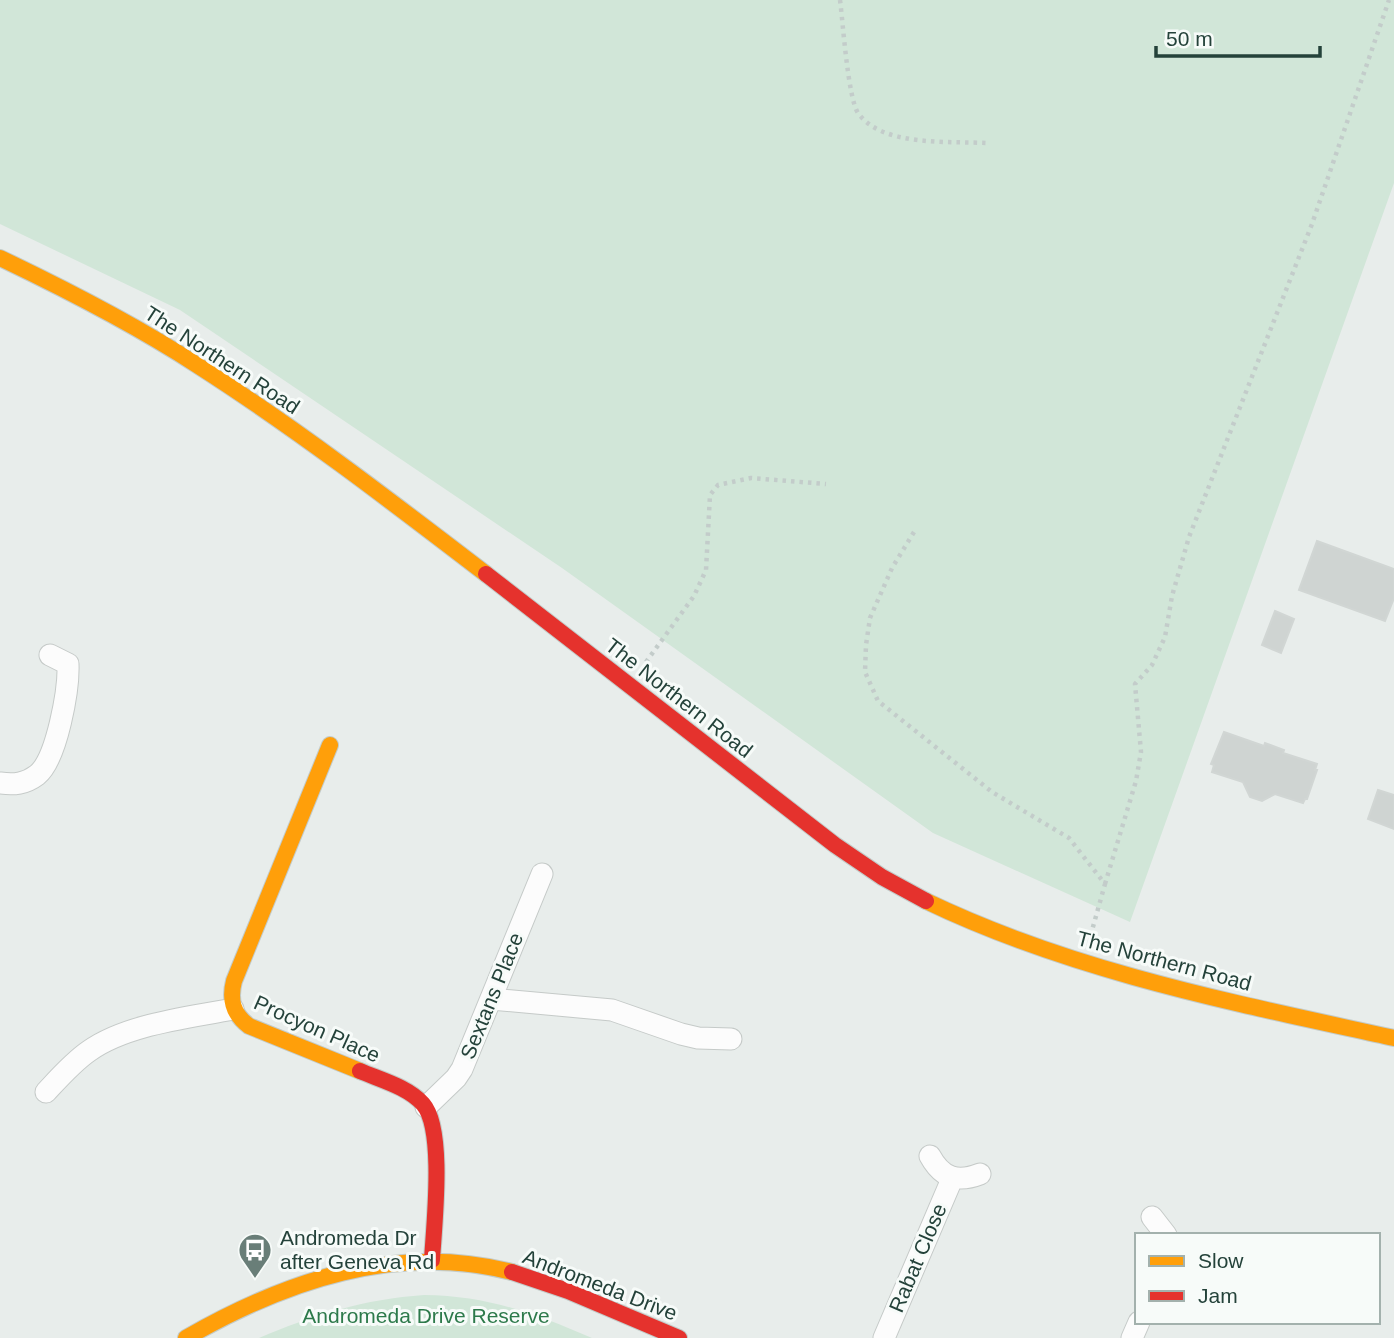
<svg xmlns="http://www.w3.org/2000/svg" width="1394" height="1338" font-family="Helvetica,sans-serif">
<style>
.green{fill:#d1e6d8}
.building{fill:#cfd4d2;stroke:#d1d6d4;stroke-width:2}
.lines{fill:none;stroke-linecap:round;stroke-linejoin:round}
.street-casing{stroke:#c5cac8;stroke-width:23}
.slow-casing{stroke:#c3cbc8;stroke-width:18}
.jam-casing{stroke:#c3cbc8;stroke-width:18}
.path{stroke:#c3ccca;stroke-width:4.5;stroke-dasharray:3.5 5;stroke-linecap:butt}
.street{stroke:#fcfcfc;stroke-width:21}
.slow{stroke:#ff9f0a;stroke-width:16}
.jam{stroke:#e5322d;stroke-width:16}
.labels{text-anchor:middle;stroke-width:6;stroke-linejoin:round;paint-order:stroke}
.street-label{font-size:21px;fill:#24423a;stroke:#f7fbf9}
.poi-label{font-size:21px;fill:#24423a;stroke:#f7fbf9;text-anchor:start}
.park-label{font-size:21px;fill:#2d7a4b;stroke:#f7fbf9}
</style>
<rect width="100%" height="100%" fill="#e8edeb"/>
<path class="green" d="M0 0H1394V183L1130 922 933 833 562 568 180 310 0 224Z
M424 1295C489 1296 533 1313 592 1338H259C313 1315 365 1299 424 1295Z"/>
<path class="building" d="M1317 541 1394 569V598L1385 621 1299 590Z
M1275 611 1294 619 1281 653 1262 645Z
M1224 732 1264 746 1265 743 1284 750 1283 753 1317 764 1315 770H1317L1307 799H1305L1303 803 1275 794 1262 801 1250 797 1243 782 1212 772 1214 765 1211 764Z
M1378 790 1394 795V829L1368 819Z"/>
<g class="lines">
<defs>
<path id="street" d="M0 783C14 785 25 784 37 775 57 759 69 689 68 664L50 655
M491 999 612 1010 681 1034 698 1038 731 1039
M46 1092C59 1078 73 1062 89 1051 127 1024 188 1018 233 1009
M426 1107 456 1078 462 1069 542 874
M930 1156C942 1178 957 1183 980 1174
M1152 1217 1166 1235
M884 1338 952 1179
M1132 1338 1139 1322"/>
<path id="slow" d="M0 258C67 290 134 324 197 365 297 429 392 502 486 574
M330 745 234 981C229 1000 233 1014 249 1026L360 1071
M926 901C1074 972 1235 1003 1394 1038
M186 1338C285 1281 397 1242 512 1272"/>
<path id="jam" d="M486 574 835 845 882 877 926 901
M360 1071C381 1080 408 1087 423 1104 445 1129 434 1225 432 1260
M512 1272 568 1291 679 1338"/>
</defs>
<use href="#street" class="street-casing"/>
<use href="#slow" class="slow-casing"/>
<use href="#jam" class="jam-casing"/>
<path class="path" d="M840 0C843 23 848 98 858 113 882 147 949 141 987 143
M914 532 892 568 870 618 866 645 865 672 878 701 992 792 1069 838 1105 884 1091 934
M646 662 694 596 706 570 710 495 718 485 751 478 826 484
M1105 884 1136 781 1141 752 1135 684 1152 665 1165 637 1172 596 1189 537 1312 224 1389 0"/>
<use href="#street" class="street"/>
<use href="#slow" class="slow"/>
<use href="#jam" class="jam"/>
</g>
<defs>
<symbol id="bus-pin" viewBox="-11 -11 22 30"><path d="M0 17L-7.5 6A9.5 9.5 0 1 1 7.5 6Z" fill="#697e78" stroke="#f7fbf9"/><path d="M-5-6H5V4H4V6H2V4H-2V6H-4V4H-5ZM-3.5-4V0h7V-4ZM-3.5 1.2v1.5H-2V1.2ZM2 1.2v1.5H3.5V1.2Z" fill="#fff"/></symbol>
</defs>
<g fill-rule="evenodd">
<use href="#bus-pin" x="236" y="1231" width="38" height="52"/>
</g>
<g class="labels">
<g class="street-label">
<text transform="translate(222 360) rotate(33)" y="7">The Northern Road</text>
<text transform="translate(679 698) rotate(38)" y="7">The Northern Road</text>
<text transform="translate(1164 961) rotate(15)" y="7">The Northern Road</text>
<text transform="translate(492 996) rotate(-68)" y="7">Sextans Place</text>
<text transform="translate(317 1029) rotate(24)" y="7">Procyon Place</text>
<text transform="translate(918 1258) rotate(-67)" y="7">Rabat Close</text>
<text transform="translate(600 1285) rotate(21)" y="7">Andromeda Drive</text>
</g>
<g class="poi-label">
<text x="280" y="1245">Andromeda Dr<tspan x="280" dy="24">after Geneva Rd</tspan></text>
</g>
<g class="park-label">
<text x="426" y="1323">Andromeda Drive Reserve</text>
</g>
</g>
<rect x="1135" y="1233" width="245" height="91" fill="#f7fbf9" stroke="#a3b1ad" stroke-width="2"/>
<rect x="1149" y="1256" width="35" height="10" fill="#ff9f0a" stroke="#a3b1ad" stroke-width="2"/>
<text x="1198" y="1268" font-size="21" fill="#24423a">Slow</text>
<rect x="1149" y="1291" width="35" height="10" fill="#e5322d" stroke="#a3b1ad" stroke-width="2"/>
<text x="1198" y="1303" font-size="21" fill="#24423a">Jam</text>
<path d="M1156 46v10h164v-10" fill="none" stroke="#24423a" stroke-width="3.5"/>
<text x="1166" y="46" font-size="21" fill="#24423a" stroke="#f7fbf9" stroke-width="5" paint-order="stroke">50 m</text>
</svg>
